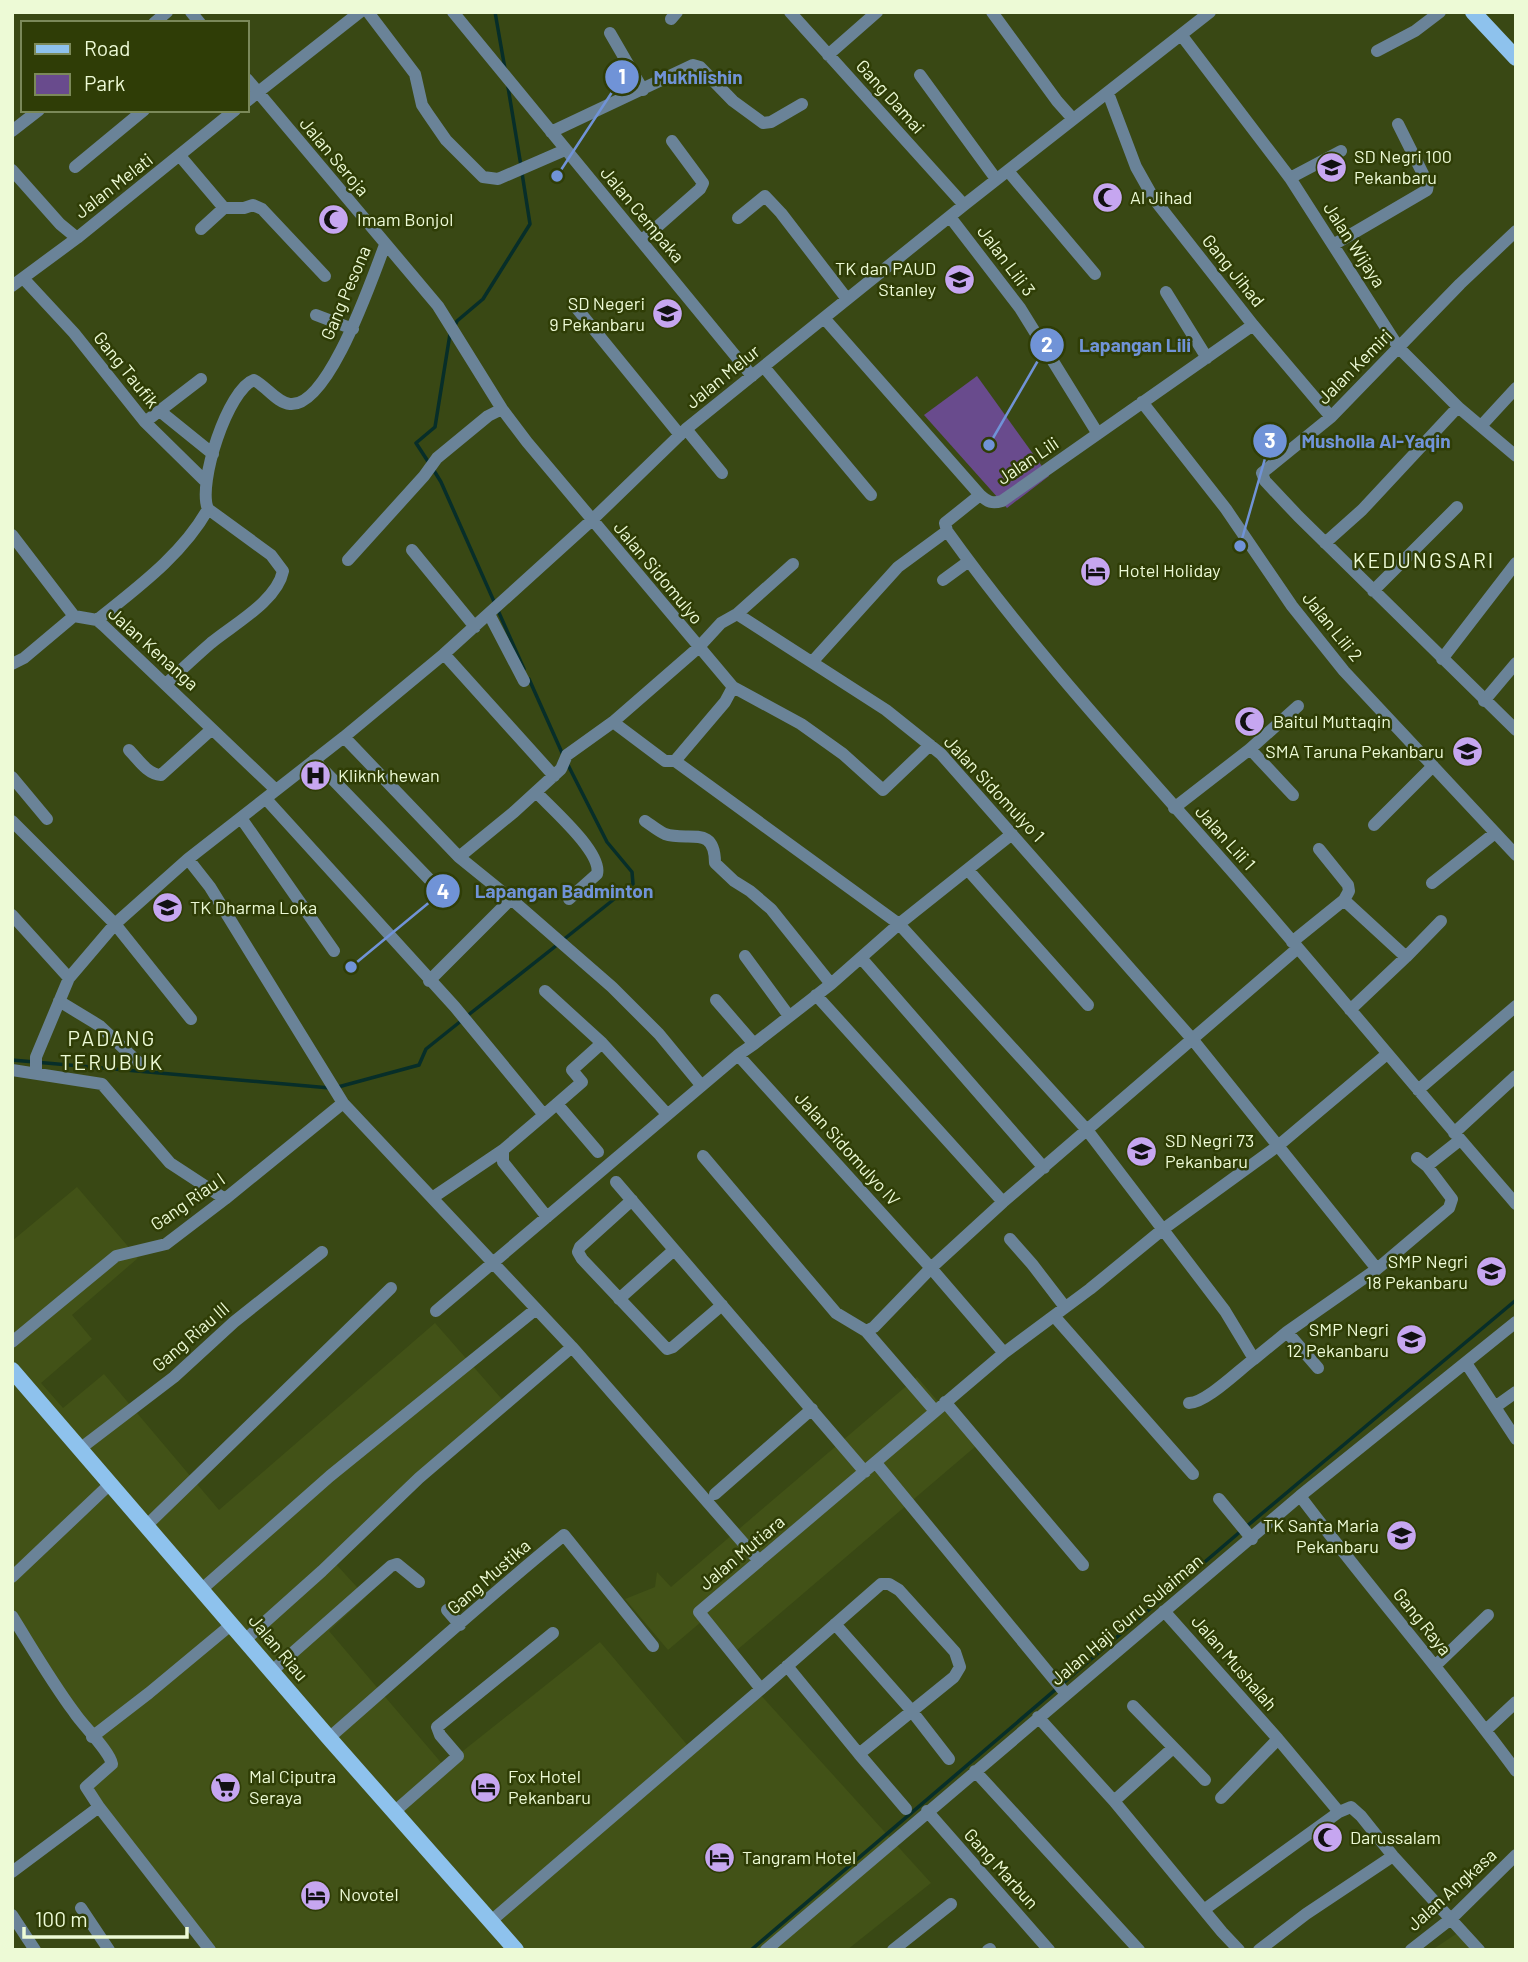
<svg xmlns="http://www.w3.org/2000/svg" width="1528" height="1962" font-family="Barlow,sans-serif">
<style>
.built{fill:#425217}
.green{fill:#694b8d}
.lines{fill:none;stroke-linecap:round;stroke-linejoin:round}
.stream{stroke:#072e29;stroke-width:3.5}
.minor{stroke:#6a8398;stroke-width:12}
.major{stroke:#8ec2ed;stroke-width:16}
.labels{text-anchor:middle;stroke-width:5;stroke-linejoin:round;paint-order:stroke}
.street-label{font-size:18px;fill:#edfad6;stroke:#2f3d06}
.poi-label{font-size:18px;fill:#edfad6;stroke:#2f3d06;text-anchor:start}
.quarter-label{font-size:21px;letter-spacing:2px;fill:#edfad6;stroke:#2f3d06}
.leader{fill:none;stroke:#7093d7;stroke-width:2.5}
.callout-dot{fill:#7093d7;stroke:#2f3d06;stroke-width:2.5}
.mark-label{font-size:21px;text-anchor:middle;font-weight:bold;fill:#fff}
.callout-label{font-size:19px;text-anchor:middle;font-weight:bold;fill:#7093d7;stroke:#2f3d06;stroke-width:5;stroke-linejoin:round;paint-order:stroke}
</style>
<rect width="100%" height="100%" fill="#394814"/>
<path class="built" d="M77 1187 138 1258 72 1315 92 1339 41 1383 63 1408 104 1374 219 1510 435 1323 507 1405 334 1562 366 1597 329 1631 444 1766 600 1642 689 1747 757 1691 931 1883 847 1950H215L86 1782 113 1763 12 1616V1241Z
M917 1377 976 1446 730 1656 701 1622 668 1650 625 1599 655 1587 657 1572 671 1587Z
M1465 1928 1482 1950H1432Z"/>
<path class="green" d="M977 376 1049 476 1007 508 924 415Z"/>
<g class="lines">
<path class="stream" d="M495 12 505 69
M508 87 521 166
M454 328 457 321 483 299 530 224 522 173
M429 463 416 443 435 427 450 334
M433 469 441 482 524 669
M529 679 563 755
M563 940 633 884 632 872 607 842 568 765
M467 1016 557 945
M12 1060 330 1088
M338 1087 419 1065 426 1049 461 1021
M1247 1526 1516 1300
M751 1950 1241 1531"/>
<path class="minor" d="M191 12 200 23
M368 12 415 74 422 105 428 114 446 140 483 177 498 179 565 150
M453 12 752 376
M790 12 964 205
M992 12 1057 101 1073 119
M671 19 677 12
M154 23 167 12
M610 33 643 90
M1182 36 1290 178 1399 348 1458 407 1516 456
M1377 51 1415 31 1440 12
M828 55 877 12
M920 75 996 179
M247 79 438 306 502 409 527 442 733 687 725 702 675 761 899 924 1087 1130 1225 1311 1254 1359 1287 1332 1377 1269 1193 1040 941 754 886 710 737 614 721 623 698 648 613 722 567 755 561 769 514 812 459 857
M1108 93 1136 167 1154 199 1253 325 1331 417
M247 101 360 12
M12 131 39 110
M551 132 693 65 700 67 733 101 763 123 771 122 802 104
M180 156 224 208 201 229
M75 167 144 110
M12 170 60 224 77 238
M1008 171 1095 274
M1290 178 1341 151
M224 208H244L253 205 262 209 325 276
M950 217 1020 308 1098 434
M738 218 765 196 781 213 847 299
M1516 231 1460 284 1331 417 1262 473 1265 481 1298 516 1516 730
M641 241 700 189 703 183 672 141
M1333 245 1427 190 1428 184 1398 124
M23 278 74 333 145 422 205 481
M12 286 77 238 235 110
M1166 292 1207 358
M574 305 680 435
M316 315 353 329
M824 318 980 495C988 502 992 504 1002 501L1253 325
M764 367 871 495
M1142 402 1226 509 1292 606 1344 671 1516 855
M161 412 213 454
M145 422 201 379
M1481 426 1516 388
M686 429 722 473
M980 495 945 523 947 531C1035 654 1138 764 1237 877 1331 985 1422 1096 1516 1204
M12 535 74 616 97 620 104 626 276 790
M1325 543 1362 510 1458 407
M412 550 475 627
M348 560 424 476 437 458 488 416 502 409
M943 580 969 561
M1373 591 1457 507
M489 614 524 681
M737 614 793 564
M97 620C138 587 182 555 208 509 197 484 228 389 254 380 266 386 277 403 290 404 329 408 373 275 385 245
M444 654 554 776
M1442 659 1516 563
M813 661 898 567 947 531
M12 664 24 658 74 616
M166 684C181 670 196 656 211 643 234 624 277 601 283 571L271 555 208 509
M733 687 801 724 843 754 883 790 930 745
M1484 701 1516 663
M613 722 665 761H675
M344 737 459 857 511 899 612 987 659 1034 701 1085
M1250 749 1293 795
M129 750C138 759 147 774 161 775L212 729
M314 760 429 879
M12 777 47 819
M536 792C551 808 603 853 597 874L569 899
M266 799 455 1007 544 1115 503 1150V1162L547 1217
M1174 808 1250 749 1298 706
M241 818 334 951
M12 821 115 924 191 1019
M645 821C651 825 658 831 665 834 688 842 715 824 715 863L734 881 750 891 771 909 831 984
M1374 825 1433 766
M188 859 210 887 343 1103 572 1347 759 1561
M968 870 1088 1005
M1432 883 1495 833
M1344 900 1406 957 1350 1010
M12 915 69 978
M1292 942 1344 900 1349 891 1348 885 1319 849
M745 956 789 1016
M1406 957 1441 921
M862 959 1044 1168
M429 981 511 899
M816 995 1003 1202
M716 1000 754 1044
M59 1001 100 1026 139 1063
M602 1043 667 1114
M738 1055 931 1268 1004 1353 699 1612 761 1689
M12 1070 102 1084 170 1163 225 1199
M36 1073V1057L69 978 115 924 188 859 344 737 444 654 592 520 686 429 964 205 1210 12
M1418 1090 1516 1006
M557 1104 598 1152
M544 1115 582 1082 572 1070 602 1043 545 991
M1454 1133 1516 1076
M703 1156 836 1313 866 1331 874 1327 931 1268 1003 1202 1298 948
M1427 1166 1460 1140
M616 1182 865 1472
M432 1198 503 1150
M632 1200 580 1247 578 1252 582 1259 667 1349 673 1347 722 1305
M1010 1239 1032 1264 1065 1307
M1377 1269 1449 1208 1452 1199 1427 1166 1417 1158
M619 1299 674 1250
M436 1311 738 1055 754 1044 831 984 899 924 1012 834
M1054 1316 1193 1474
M866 1331 935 1411
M1287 1332 1318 1368
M12 1342 116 1256 166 1244 225 1199 343 1103
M1004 1353 1090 1289 1162 1230 1279 1145 1387 1054
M1466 1363 1516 1439
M945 1402 1083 1565
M1189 1403C1206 1403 1239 1370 1254 1359
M1495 1407 1516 1392
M81 1448 174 1377 234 1322 322 1252
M876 1463 1066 1694
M715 1494 812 1409
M1300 1496C1370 1589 1447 1677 1516 1771
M1219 1499 1252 1539
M147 1525 391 1288
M12 1577 110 1484
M202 1589 330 1476 536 1309
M447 1610 460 1625
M1164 1611 1278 1739 1339 1812
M12 1616C32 1648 51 1681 74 1712 83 1726 109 1750 112 1764L86 1787 99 1807 12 1872
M835 1624 911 1710 949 1759
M246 1639 322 1571 419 1478 572 1347
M1435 1666 1488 1615
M272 1671 391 1566 397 1564 419 1582
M1133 1706 1205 1780
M1038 1717 1114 1801 1222 1932 1239 1950
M1486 1730 1516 1702
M92 1737 149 1693 232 1624
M329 1738C407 1670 484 1600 564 1535L653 1646
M859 1754 906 1809
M975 1771 1139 1950
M1221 1798 1278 1739
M1114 1801 1173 1748
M99 1807 210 1950
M927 1811 1049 1950
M394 1812 458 1756 440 1735 437 1727 553 1633
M81 1908 109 1950
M1205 1909 1339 1812 1351 1807 1361 1816 1393 1856 1479 1950
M12 1915 35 1950
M491 1921 761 1689 881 1584H889L899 1590 955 1652 960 1667 954 1677 859 1754 787 1666
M766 1950 1300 1496 1516 1322
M893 1950 951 1904
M988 1950 990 1949
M1259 1950 1306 1914 1393 1856
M1411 1950 1452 1918 1516 1855"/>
<path class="major" d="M1473 12 1516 58
M12 1370 329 1738 516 1950"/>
</g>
<defs>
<symbol id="school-disc" viewBox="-11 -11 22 22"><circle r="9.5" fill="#c6a6f0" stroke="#2f3d06"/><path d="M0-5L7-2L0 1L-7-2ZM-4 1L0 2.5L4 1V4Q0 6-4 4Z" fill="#111"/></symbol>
<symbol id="mosque-disc" viewBox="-11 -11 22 22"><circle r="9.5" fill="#c6a6f0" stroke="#2f3d06"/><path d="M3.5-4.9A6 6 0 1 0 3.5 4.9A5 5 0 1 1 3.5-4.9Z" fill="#111"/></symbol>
<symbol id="hotel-disc" viewBox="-11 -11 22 22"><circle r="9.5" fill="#c6a6f0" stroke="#2f3d06"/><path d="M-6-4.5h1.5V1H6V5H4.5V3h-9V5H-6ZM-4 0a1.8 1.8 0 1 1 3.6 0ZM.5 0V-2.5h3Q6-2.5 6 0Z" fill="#111"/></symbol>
<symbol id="hospital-disc" viewBox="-11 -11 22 22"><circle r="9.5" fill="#c6a6f0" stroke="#2f3d06"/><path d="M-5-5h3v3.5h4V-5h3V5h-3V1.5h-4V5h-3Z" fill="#111"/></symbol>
<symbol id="supermarket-disc" viewBox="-11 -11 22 22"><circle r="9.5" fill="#c6a6f0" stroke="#2f3d06"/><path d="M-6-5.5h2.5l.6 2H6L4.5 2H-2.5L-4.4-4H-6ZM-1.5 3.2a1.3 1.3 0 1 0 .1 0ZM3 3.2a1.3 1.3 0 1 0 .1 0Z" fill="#111"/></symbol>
</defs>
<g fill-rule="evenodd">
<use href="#school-disc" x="1314" y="150" width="35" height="35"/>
<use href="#mosque-disc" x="1090" y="180" width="35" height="35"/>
<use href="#mosque-disc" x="316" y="202" width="35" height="35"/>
<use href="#school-disc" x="942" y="262" width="35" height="35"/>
<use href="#school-disc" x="650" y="296" width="35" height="35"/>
<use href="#hotel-disc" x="1078" y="554" width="35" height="35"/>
<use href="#mosque-disc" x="1232" y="704" width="35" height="35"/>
<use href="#school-disc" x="1450" y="734" width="35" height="35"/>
<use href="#hospital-disc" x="298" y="758" width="35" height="35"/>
<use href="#school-disc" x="150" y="890" width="35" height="35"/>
<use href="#school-disc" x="1124" y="1134" width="35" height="35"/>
<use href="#school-disc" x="1474" y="1254" width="35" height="35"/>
<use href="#school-disc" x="1394" y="1322" width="35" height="35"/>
<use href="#school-disc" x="1384" y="1518" width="35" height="35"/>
<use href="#supermarket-disc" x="208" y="1770" width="35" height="35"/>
<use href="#hotel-disc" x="468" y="1770" width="35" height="35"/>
<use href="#mosque-disc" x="1310" y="1820" width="35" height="35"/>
<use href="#hotel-disc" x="702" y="1840" width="35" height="35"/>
<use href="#hotel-disc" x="298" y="1878" width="35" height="35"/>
</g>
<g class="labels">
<g class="street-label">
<text transform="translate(890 97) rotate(48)" y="6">Gang Damai</text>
<text transform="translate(334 157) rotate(50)" y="6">Jalan Seroja</text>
<text transform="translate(114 186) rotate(-38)" y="6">Jalan Melati</text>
<text transform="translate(642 215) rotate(50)" y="6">Jalan Cempaka</text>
<text transform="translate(1354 245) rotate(57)" y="6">Jalan Wijaya</text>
<text transform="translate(1006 261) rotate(53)" y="6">Jalan Lili 3</text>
<text transform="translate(1233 271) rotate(51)" y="6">Gang Jihad</text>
<text transform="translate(346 293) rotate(-67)" y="6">Gang Pesona</text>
<text transform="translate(1355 367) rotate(-45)" y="6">Jalan Kemiri</text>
<text transform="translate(126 370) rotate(51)" y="6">Gang Taufik</text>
<text transform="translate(723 377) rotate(-39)" y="6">Jalan Melur</text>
<text transform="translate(1028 461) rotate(-34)" y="6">Jalan Lili</text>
<text transform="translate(658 573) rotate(50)" y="6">Jalan Sidomulyo</text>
<text transform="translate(1332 627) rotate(51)" y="6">Jalan Lili 2</text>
<text transform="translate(153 649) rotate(42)" y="6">Jalan Kenanga</text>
<text transform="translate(994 789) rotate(47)" y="6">Jalan Sidomulyo 1</text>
<text transform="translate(1225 838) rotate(48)" y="6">Jalan Lili 1</text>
<text transform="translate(847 1149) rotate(48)" y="6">Jalan Sidomulyo IV</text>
<text transform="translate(188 1202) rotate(-35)" y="6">Gang Riau I</text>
<text transform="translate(191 1337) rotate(-41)" y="6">Gang Riau III</text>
<text transform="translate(742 1553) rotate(-40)" y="6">Jalan Mutiara</text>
<text transform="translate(489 1577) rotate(-41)" y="6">Gang Mustika</text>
<text transform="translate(1127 1620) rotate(-40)" y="6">Jalan Haji Guru Sulaiman</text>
<text transform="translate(1422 1622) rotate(51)" y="6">Gang Raya</text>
<text transform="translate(278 1648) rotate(50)" y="6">Jalan Riau</text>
<text transform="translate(1234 1663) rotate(49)" y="6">Jalan Mushalah</text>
<text transform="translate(1001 1869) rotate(48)" y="6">Gang Marbun</text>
<text transform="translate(1452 1890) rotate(-42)" y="6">Jalan Angkasa</text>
</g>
<g class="poi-label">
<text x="1354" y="163">SD Negri 100<tspan x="1354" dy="21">Pekanbaru</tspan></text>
<text x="1130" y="204">Al Jihad</text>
<text x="357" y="226">Imam Bonjol</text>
<text x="936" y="275" text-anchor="end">TK dan PAUD<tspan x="936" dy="21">Stanley</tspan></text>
<text x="645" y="310" text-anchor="end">SD Negeri<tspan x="645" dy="21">9 Pekanbaru</tspan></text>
<text x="1118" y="577">Hotel Holiday</text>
<text x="1273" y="728">Baitul Muttaqin</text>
<text x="1444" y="758" text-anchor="end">SMA Taruna Pekanbaru</text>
<text x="338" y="782">Kliknk hewan</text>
<text x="190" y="914">TK Dharma Loka</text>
<text x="1165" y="1147">SD Negri 73<tspan x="1165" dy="21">Pekanbaru</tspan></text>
<text x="1468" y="1268" text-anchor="end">SMP Negri<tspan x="1468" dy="21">18 Pekanbaru</tspan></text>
<text x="1389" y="1336" text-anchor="end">SMP Negri<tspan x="1389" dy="21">12 Pekanbaru</tspan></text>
<text x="1379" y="1532" text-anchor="end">TK Santa Maria<tspan x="1379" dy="21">Pekanbaru</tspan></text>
<text x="249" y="1783">Mal Ciputra<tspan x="249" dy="21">Seraya</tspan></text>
<text x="508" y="1783">Fox Hotel<tspan x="508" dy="21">Pekanbaru</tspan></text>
<text x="1350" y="1844">Darussalam</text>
<text x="742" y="1864">Tangram Hotel</text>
<text x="339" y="1901">Novotel</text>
</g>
<g class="quarter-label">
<text x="1424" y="568">KEDUNGSARI</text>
<text x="112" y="1046">PADANG<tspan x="112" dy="24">TERUBUK</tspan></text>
</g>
</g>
<path class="leader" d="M557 176L622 77M989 445L1047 345M1240 546L1270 441M351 967L443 891"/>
<g class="callout-dot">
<circle cx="557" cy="176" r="7"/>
<circle cx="989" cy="445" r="7"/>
<circle cx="1240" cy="546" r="7"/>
<circle cx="351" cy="967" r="7"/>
<circle cx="622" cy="77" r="18"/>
<circle cx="1047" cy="345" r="18"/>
<circle cx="1270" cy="441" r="18"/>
<circle cx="443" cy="891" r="18"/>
</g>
<g class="mark-label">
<text x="622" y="84">1</text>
<text x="1047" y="352">2</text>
<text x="1270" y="448">3</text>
<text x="443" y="899">4</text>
</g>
<g class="callout-label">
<text x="698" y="84">Mukhlishin</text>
<text x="1135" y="352">Lapangan Lili</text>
<text x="1376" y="448">Musholla Al-Yaqin</text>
<text x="564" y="898">Lapangan Badminton</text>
</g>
<rect width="1528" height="1962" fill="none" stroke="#edfad6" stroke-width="28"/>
<rect x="21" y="21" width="228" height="91" fill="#2f3d06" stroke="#7b8959" stroke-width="2"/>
<rect x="35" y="44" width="35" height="10" fill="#8ec2ed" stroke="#7b8959" stroke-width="2"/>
<text x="84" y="56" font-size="21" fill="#edfad6">Road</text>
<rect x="35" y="74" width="35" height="21" fill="#694b8d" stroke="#7b8959" stroke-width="2"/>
<text x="84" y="91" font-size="21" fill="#edfad6">Park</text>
<path d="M24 1927v10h163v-10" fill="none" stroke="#edfad6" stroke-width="3.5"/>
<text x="35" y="1927" font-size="21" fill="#edfad6" stroke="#2f3d06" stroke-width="5" paint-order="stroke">100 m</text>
</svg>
